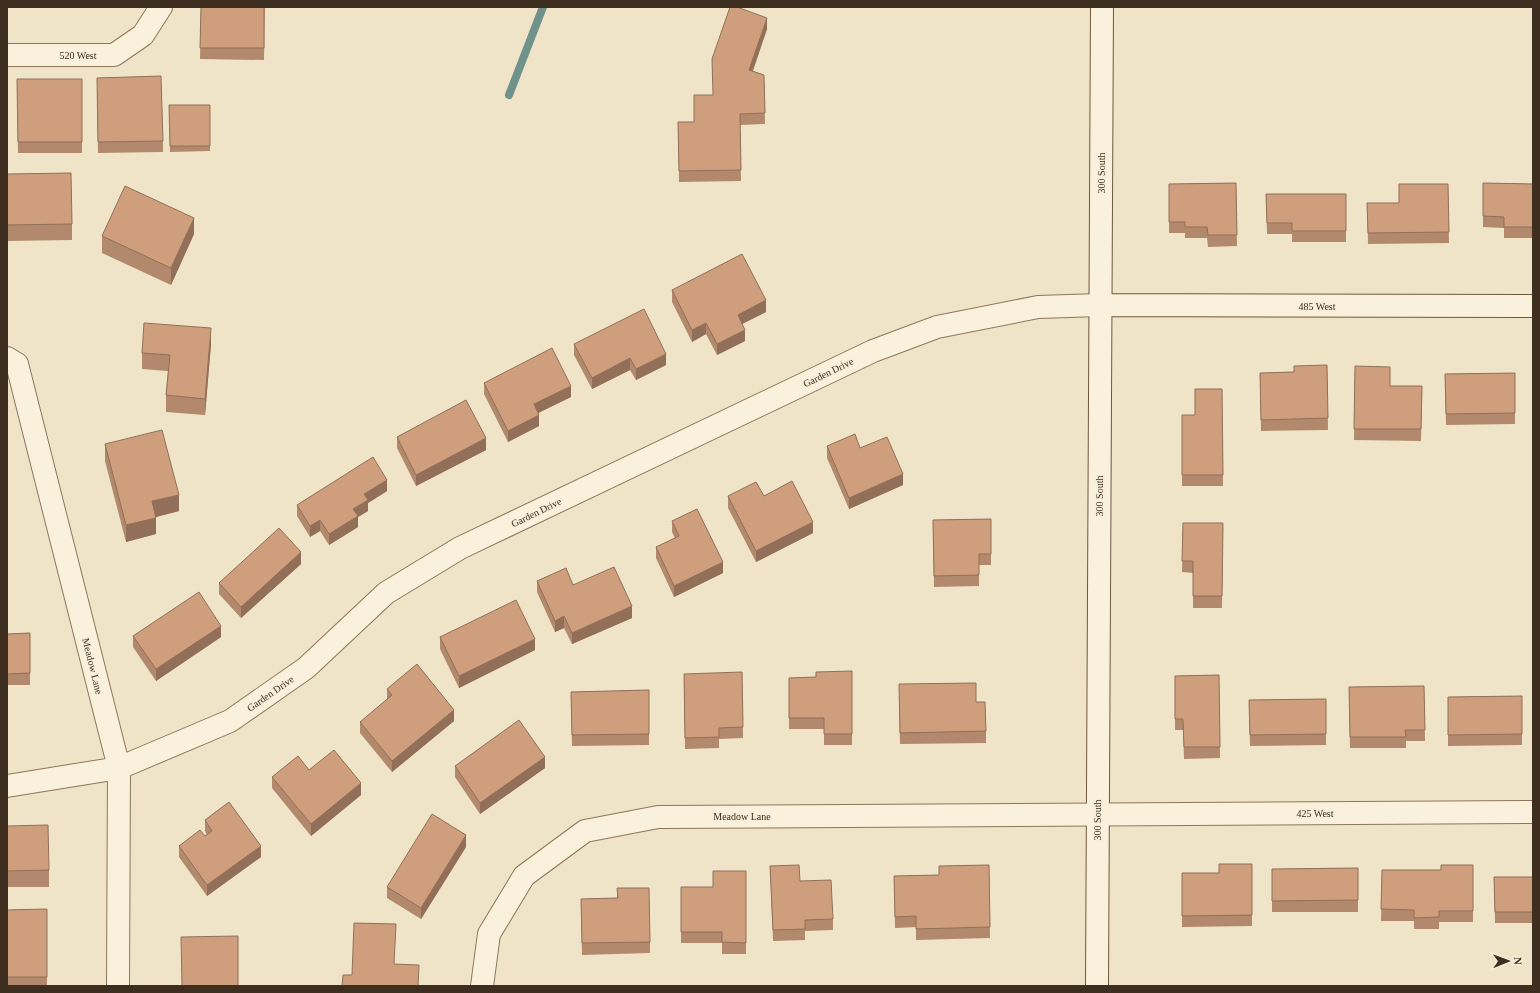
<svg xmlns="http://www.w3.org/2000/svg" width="1540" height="993" font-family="'Times New Roman',serif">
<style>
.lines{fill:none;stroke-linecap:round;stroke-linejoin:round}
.stream{stroke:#6f938a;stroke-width:8}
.street-casing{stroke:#8d765c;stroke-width:24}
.secondary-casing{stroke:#6f573f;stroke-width:24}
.street{stroke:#faf1dc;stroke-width:22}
.secondary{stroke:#faf1dc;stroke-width:22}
.wall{fill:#b2896c}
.shaded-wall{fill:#916f58}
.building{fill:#cf9f7d;stroke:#916f58}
.labels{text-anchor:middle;stroke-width:3;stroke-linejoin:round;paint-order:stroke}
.street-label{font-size:10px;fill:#3d2e20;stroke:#f7eed8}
</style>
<rect width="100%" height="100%" fill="#f0e4c8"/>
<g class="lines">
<path class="stream" d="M509 95 543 7"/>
<defs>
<path id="street" d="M7 55H114L143 35 161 7
M7 358 17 364 119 768 118 986
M7 786 119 768 230 721 306 668 386 593 460 548 873 351 937 327 1038 307 1100 305
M482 986 489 934 524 876 585 831 658 817 1533 812"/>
<path id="secondary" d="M1100 305 1533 306
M1097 986 1102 7"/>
</defs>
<use href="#street" class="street-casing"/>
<use href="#secondary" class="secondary-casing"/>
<use href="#street" class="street"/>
<use href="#secondary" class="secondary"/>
</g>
<path class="wall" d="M201 7H265L264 60 200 59Z
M767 29 753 71 764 75 765 124 740 125 741 181 679 182 678 122H694Z
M17 79H82V153H18Z
M97 89 163 141V152L98 153Z
M169 105H210V151L170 152Z
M7 174 72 224V240L7 241Z
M1236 183 1237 246 1208 247 1207 238H1185V233H1169V184Z
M1483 183 1533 184V238H1504V228L1483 227Z
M1448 184 1449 243 1368 244 1367 203H1399Z
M1266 194H1346V242H1292V234H1267Z
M194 234 171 285 102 253V236Z
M672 290 766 312 742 324 745 341 717 355 706 334 692 342 672 302Z
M211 344 205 415 166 412V395L168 371 142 369V353Z
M574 344 666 365 636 380 630 370 592 389 574 355Z
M1327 365 1328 430 1261 431 1260 373 1294 372Z
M1355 366 1390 386H1422L1421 441 1354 440Z
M1515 373V424L1446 425 1445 374Z
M484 383 571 397 538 413 539 426 508 442 484 394Z
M1222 389 1223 486H1182V415H1195Z
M397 437 486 450 416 486 397 448Z
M105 444 179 511 156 517V534L126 542 105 461Z
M827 446 860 448 903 485 849 509 827 458Z
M387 491 368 503V511L358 517V527L329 545 320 531 310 537 297 516V505Z
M728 496H764L813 533 756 562 728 508Z
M991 519V565H979V586L934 587 933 520Z
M672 521 723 573 674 597 656 558V547L675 538 672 532Z
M1183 523H1223L1222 608H1193V573L1182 572Z
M301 564 241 618 219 594V583Z
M537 581 573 585 632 618 572 644 564 628 555 632 537 592Z
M30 633V685H7V634Z
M133 636 221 637 156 681 133 647Z
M440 637 535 650 459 688 440 649Z
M852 671V745H824V729H789V678L816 677Z
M742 672 743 738 719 739V748L685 749 684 685Z
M1219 675 1220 758 1184 759 1183 730H1175V676Z
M1424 686 1425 741H1406V748H1350L1349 687Z
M387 689 454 721 392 772 360 733V722L387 700Z
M649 690V745L572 746 571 692Z
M899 696 976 702 986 731V743L900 744Z
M1522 696V745L1448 746V697Z
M1326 699V745L1250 746 1249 700Z
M455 766 545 768 480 814 455 777Z
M309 770 361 795 311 836 272 788V777Z
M205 820 261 857 207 896 179 857V846L205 836 207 835 205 831Z
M7 826 49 870V887H7Z
M466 847 421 919 387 898V887Z
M1252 864V926L1182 927V873H1219Z
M989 865 990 938 916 940V927L895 928 894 876 939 875Z
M1473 865V922H1439V929H1414V921H1381L1382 870H1441Z
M770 866 800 881 833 919V930L805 931V940L773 941Z
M1358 868V912H1272V869Z
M746 871V954H722V943H681V887H713Z
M1494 877H1533V923H1495Z
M617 888 650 942V953L582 955 581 899 617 898Z
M47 909V986H7V910Z"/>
<path class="shaded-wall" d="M767 18V29L749 81V70Z
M194 218V234L171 285V268Z
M766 300V312L738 326V315Z
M706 323V334L692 342V330Z
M211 328V344L205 415V399Z
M745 330V341L717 355V344Z
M666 354V365L636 380V369Z
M630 358V370L592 389V378Z
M571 386V397L534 415V404Z
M539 415V426L508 442V431Z
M486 438V450L416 486V475Z
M903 474V485L849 509V498Z
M387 480V491L368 503V511L358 517V527L329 545V534L353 509 364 494Z
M179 495V511L152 518V501Z
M156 518V534L126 542V525Z
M320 520V531L310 537V526Z
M813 522V533L756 562V551Z
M301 552V564L241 618V607Z
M723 562V573L674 597V586Z
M632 606V618L572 644V633Z
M564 616V628L555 632V621Z
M221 626V637L156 681V669Z
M535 639V650L459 688V676Z
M454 710V721L392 772V761Z
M545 757V768L480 814V803Z
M361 783V795L311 836V824Z
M466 835V847L421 919V908Z
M261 846V857L207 896V885Z"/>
<path class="building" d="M201 7H264V48H200Z
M730 7H737L767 18 749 70 764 75 765 113 740 114 741 170 679 171 678 122H694V95H713L712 59Z
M161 76 163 141 98 142 97 78Z
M17 79H82V142H18Z
M169 105H210V146H170Z
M71 173 72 224 7 225V174Z
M1236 183 1237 235H1208L1207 227H1185V222H1169V184Z
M1483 183 1533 184V227H1504V217L1483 216Z
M1399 184H1448L1449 232 1368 233 1367 203H1399Z
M125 186 194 218 171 268 102 236Z
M1266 194H1346V231H1292V223H1267Z
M742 254 766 300 738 315 745 330 717 344 706 323 692 330 672 290Z
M644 309 666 354 636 369 630 358 592 378 574 344Z
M144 323 211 328 205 399 166 395 170 355 142 353Z
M552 348 571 386 534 404 539 415 508 431 484 383Z
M1327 365 1328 418 1261 420 1260 373 1294 372V366Z
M1355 366 1390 367V386H1422L1421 429H1354Z
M1515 373V413L1446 414 1445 374Z
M1195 389H1222L1223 475H1182V415H1195Z
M466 400 486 438 416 475 397 437Z
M162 430 179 495 152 501 156 518 126 525 105 444Z
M855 434 860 448 887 437 903 474 849 498 827 446Z
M373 457 387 480 364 494 368 500 353 509 358 516 329 534 320 520 310 526 297 505Z
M792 481 813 522 756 551 728 496 756 482 764 496Z
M697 509 723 562 674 586 656 547 679 536 672 521Z
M991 519V554H979V575L934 576 933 520Z
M1183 523H1223L1222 596H1193V561H1182Z
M279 528 301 552 241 607 219 583Z
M614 567 632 606 572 633 564 616 555 621 537 581 566 568 573 585Z
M199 592 221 626 156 669 133 636Z
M516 600 535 639 459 676 440 637Z
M30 633V673L7 674V634Z
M417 664 454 710 392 761 360 722 392 695 387 689Z
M852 671V734H824V718H789V678L816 677V672Z
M742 672 743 727 719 728V737L685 738 684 674Z
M1219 675 1220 747H1184L1183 719H1175V676Z
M976 683V702H985L986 731 900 733 899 684Z
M1424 686 1425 730H1405L1406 737H1350L1349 687Z
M649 690V734L572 735 571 692Z
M1522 696V734L1448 735V697Z
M1326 699V734L1250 735 1249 700Z
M519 720 545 757 480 803 455 766Z
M334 750 361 783 311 824 272 777 298 756 309 770Z
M229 802 261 846 207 885 179 846 200 830 205 836 212 831 205 820Z
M432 814 466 835 421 908 387 887Z
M48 825 49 870 7 871V826Z
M1219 864H1252V915L1182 916V873H1219Z
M799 865 800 881 831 880 833 919 805 920V929L773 930 770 866Z
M989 865 990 927 916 929V916L895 917 894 876 939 875V866Z
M1441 865H1473V911H1439V917L1414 918V910L1381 909 1382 870H1441Z
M1358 868V900L1272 901V869Z
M713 871H746V943L722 942V932H681V887H713Z
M1494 877H1533V912H1495Z
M617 888H649L650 942 582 943 581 899 618 898Z
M47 909V977H7V910Z
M354 923 396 924 394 964 419 965 418 986H342L343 975H352Z
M238 936V986H182L181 937Z"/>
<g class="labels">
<g class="street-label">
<text x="78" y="59">520 West</text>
<text transform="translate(1101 173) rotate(-90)" y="4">300 South</text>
<text x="1317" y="310">485 West</text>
<text transform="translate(828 372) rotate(-26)" y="4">Garden Drive</text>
<text transform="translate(1099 496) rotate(-90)" y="4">300 South</text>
<text transform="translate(536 512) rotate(-26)" y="4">Garden Drive</text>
<text transform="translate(93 666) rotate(76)" y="4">Meadow Lane</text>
<text transform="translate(270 693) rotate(-35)" y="4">Garden Drive</text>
<text x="1315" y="817">425 West</text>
<text x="742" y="820">Meadow Lane</text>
<text transform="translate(1097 820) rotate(-90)" y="4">300 South</text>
</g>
</g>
<rect width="1540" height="993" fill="none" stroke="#3d2e20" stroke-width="16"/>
<g transform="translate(1508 961) rotate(89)" stroke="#f7eed8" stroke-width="3" paint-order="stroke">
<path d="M0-3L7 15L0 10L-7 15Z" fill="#3d2e20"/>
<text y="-6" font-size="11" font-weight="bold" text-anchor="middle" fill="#3d2e20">N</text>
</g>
</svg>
